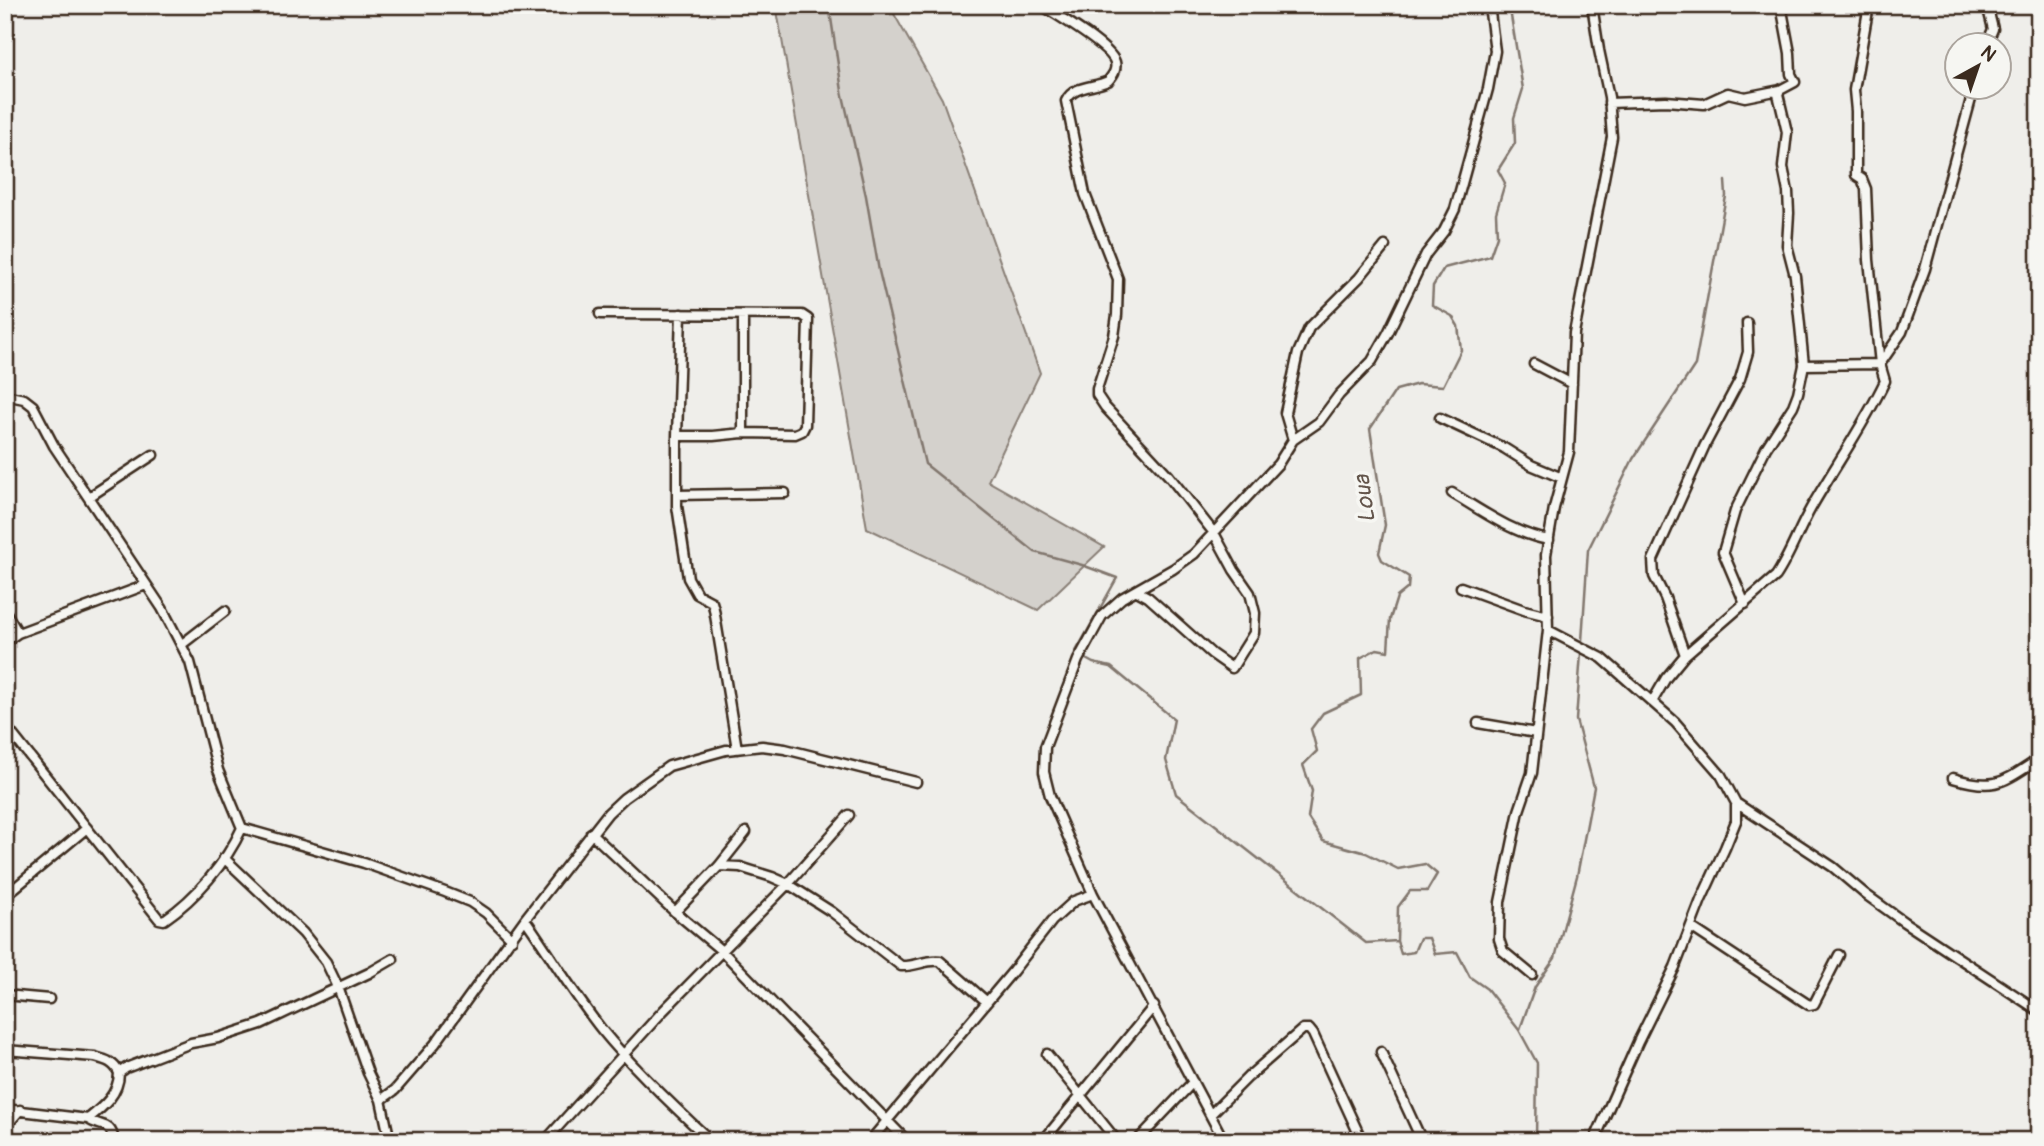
<svg xmlns="http://www.w3.org/2000/svg" width="2044" height="1146" font-family="Pangolin,sans-serif">
<style>
.green{fill:#d4d1cc;stroke:#887e75;stroke-width:2}
.lines{fill:none;stroke-linecap:round;stroke-linejoin:round}
.stream{stroke:#81766d;stroke-width:2.5}
.street-casing{stroke:#3b2a1e;stroke-width:13}
.street{stroke:#f6f6f2;stroke-width:8}
.labels{text-anchor:middle;stroke-width:7;stroke-linejoin:round;paint-order:stroke}
.water-label{font-size:23px;font-style:italic;fill:#64564c;stroke:#f6f6f2}
</style>
<rect width="100%" height="100%" fill="#efeeea"/>
<filter id="ink" filterUnits="userSpaceOnUse"><feTurbulence type="fractalNoise" baseFrequency=".0143" numOctaves="2"/><feDisplacementMap in="SourceGraphic" scale="14" xChannelSelector="R" yChannelSelector="G"/><feConvolveMatrix kernelMatrix="1 2 1 2 8 2 1 2 1" color-interpolation-filters="sRGB"/></filter>
<g filter="url(#ink)">
<path class="green" d="M776 5H889L942 99 1040 373 988 481 1104 547 1038 610 867 528Z"/>
<g class="lines">
<path class="stream" d="M829 5 842 91 866 196 879 271 925 464 1035 552 1082 565 1117 578 1075 653 1093 663 1111 667 1174 719 1166 760 1176 794 1366 943 1397 941
M1513 5 1511 16 1523 89 1514 118 1515 143 1498 170 1505 183 1496 213 1497 236 1490 256 1444 268 1433 286 1432 305 1452 316 1458 326 1461 350 1443 386 1418 384 1396 390 1370 429 1385 525 1379 553 1382 560 1409 577 1408 588 1397 597 1390 619 1388 651 1377 649 1360 658 1361 695 1323 713 1311 729 1317 751 1303 765 1312 791 1308 818 1323 841 1366 853 1398 869 1425 864 1437 874 1427 891H1410L1398 907 1397 941 1401 954 1414 952 1420 938H1429L1435 954 1457 952 1470 977 1487 989 1519 1030 1537 1063 1536 1141
M1582 641 1588 550 1633 459 1695 365 1726 196 1725 181
M1520 1029 1535 987 1555 958 1577 876 1594 787 1576 720 1581 653"/>
<defs>
<path id="street" d="M1041 5C1057 15 1110 46 1115 62 1117 70 1113 75 1108 81 1094 88 1073 85 1066 101L1085 194 1118 279 1117 315 1114 336 1097 389V395L1105 407 1169 476 1214 533 1234 570 1250 593 1255 613 1254 633 1232 668 1212 654 1148 597 1137 591
M1781 5 1790 53 1791 74 1795 82 1780 90 1778 94 1787 132 1783 167 1788 192 1789 213 1787 245 1795 276 1804 365
M1986 46 1993 29 1987 5
M1609 103 1666 101 1704 104 1728 93 1745 97 1780 90
M600 314 802 315 808 319 805 425 802 431 795 434 743 433 713 436H677
M681 314 677 436V506L688 578 697 594 712 602 714 609 737 749
M743 315V433
M1534 364 1572 384
M1880 364 1902 332 1925 269 1974 88
M5 395 24 399 33 406 54 446 162 608 190 662 218 770 242 828 364 863 445 892 470 902 486 913 512 939
M1440 418 1504 448 1531 465 1562 478
M1293 440 1285 413 1298 353 1309 328 1359 278 1385 246
M1452 493C1482 511 1514 534 1549 540
M677 495 785 493
M89 497 153 455
M1461 587 1524 610 1548 616
M1745 604 1723 552 1735 511 1766 448 1793 406 1798 393 1804 365 1880 364
M5 611 18 633
M1548 630 1602 658 1675 722 1721 775 1736 803 1833 867 1865 894 1904 922 2039 1011
M5 642 18 633 146 585
M181 645 225 611
M1685 655 1665 598 1654 576 1653 560 1705 445 1740 379 1748 352 1747 323
M1652 702 1666 678 1685 655 1776 576C1790 555 1798 531 1811 508 1835 466 1864 425 1885 381L1880 364 1869 260 1866 189 1862 179 1856 175V111L1854 90 1869 5
M1478 723 1536 733
M5 725 159 919 164 920C196 898 226 863 242 828
M1953 778C1996 791 2003 782 2039 759
M591 833 675 912 723 952 907 1141
M224 858 303 933 326 962 338 987 368 1073 381 1100
M719 866 740 867 772 877 788 884 832 912 901 966C915 967 927 959 940 961L987 1002
M5 896 87 828
M675 912 719 866 746 832
M525 919C551 956 574 995 602 1030 633 1068 674 1107 711 1141
M1691 927 1809 1005 1814 1004 1839 955
M1532 975 1503 951 1499 939 1500 902 1519 811 1532 773 1548 630 1546 555 1554 508 1569 452 1574 333 1612 137 1609 97 1599 50 1592 5
M5 995 49 999
M5 1050 95 1057C106 1060 114 1062 119 1073
M1381 1052 1422 1141
M1047 1054 1117 1141
M5 1109 88 1119C103 1107 119 1094 119 1073L126 1068 191 1043 218 1038 261 1024 369 973 393 959
M1211 1114 1248 1077 1303 1029H1309L1313 1034 1362 1141
M88 1119C101 1128 111 1121 114 1141
M5 1127 20 1110
M390 1141 381 1100 395 1090 435 1044 525 919 608 813 624 798 669 766 726 750 762 746 785 749 916 782
M545 1141 663 1011 788 884 849 815
M870 1141 1013 971 1052 921 1074 901 1093 894
M1043 1141 1154 1006
M1137 1141 1193 1082
M1224 1141 1093 894 1050 796 1044 772 1045 747 1078 660 1102 616 1122 598 1173 569 1194 554 1278 464 1293 440 1319 422 1339 395 1372 361 1388 333 1426 254 1444 231 1455 209 1488 89 1495 51 1489 5
M1490 1141H1492
M1594 1141 1638 1042 1675 967 1701 900 1725 848 1736 821V803"/>
</defs>
<use href="#street" class="street-casing"/>
<use href="#street" class="street"/>
</g>
</g>
<g class="labels">
<g class="water-label">
<text transform="translate(1364 499) rotate(-97)" y="8">Loua</text>
</g>
</g>
<rect width="2044" height="1146" fill="none" stroke="#f6f6f2" stroke-width="28"/>
<rect x="14" y="14" width="2016" height="1118" fill="none" stroke="#3b2a1e" stroke-width="2.5" filter="url(#ink)"/>
<g transform="translate(1978 66) rotate(40)"><circle r="33" fill="#f6f6f2" stroke="#aba49d" stroke-width="2"/>
<path d="M0-5L12 26L0 18L-12 26Z" fill="#3b2a1e"/>
<text y="-10" font-size="19" font-weight="bold" text-anchor="middle" fill="#3b2a1e">N</text>
</g>
</svg>
